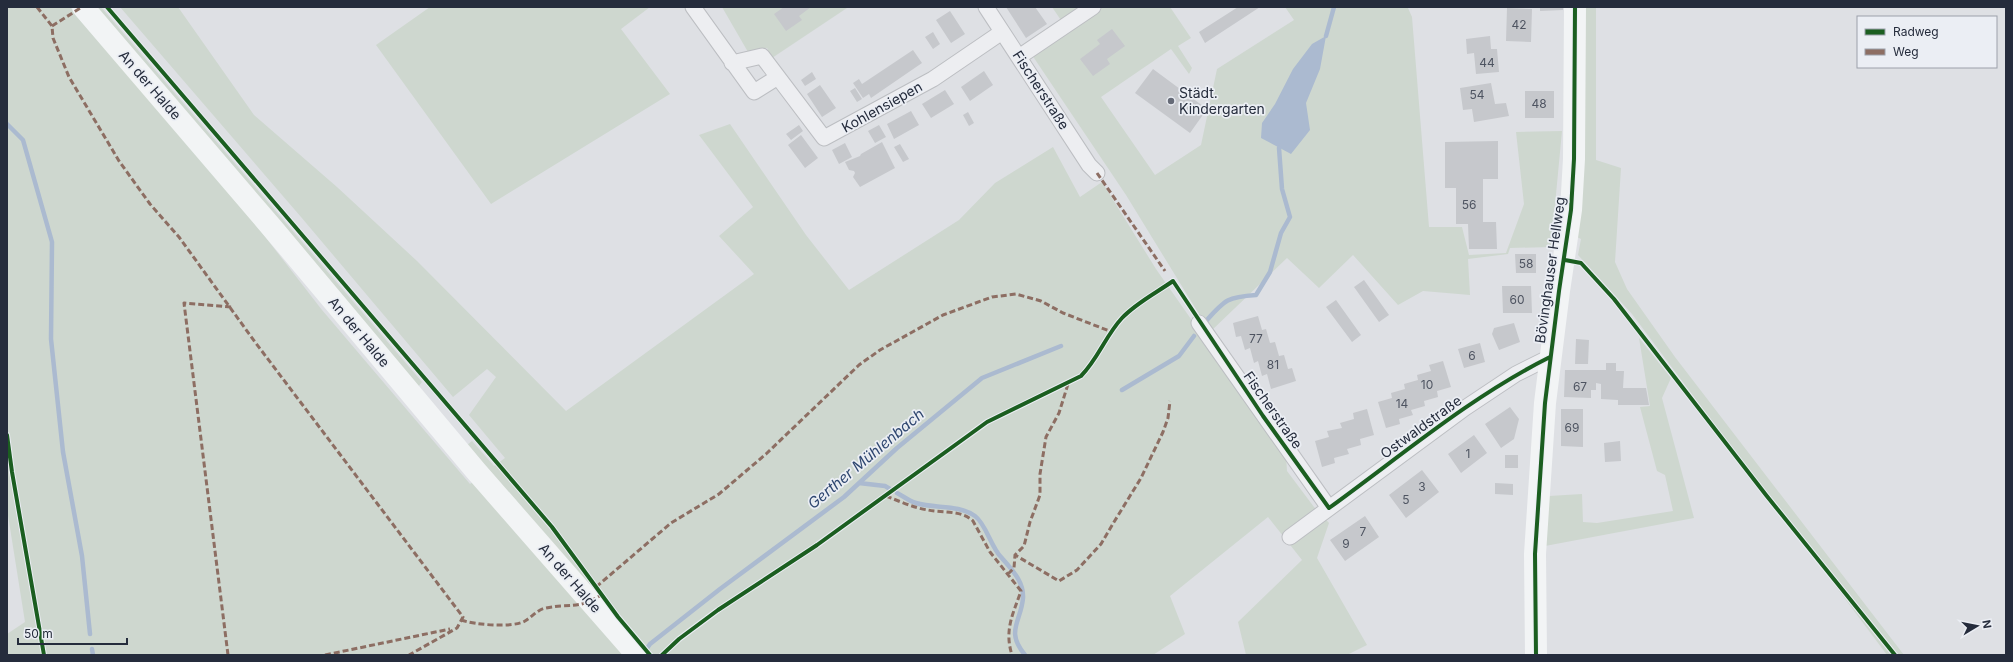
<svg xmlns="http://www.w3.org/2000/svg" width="2013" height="662" font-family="Inter,sans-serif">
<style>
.green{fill:#ced7cf}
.water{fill:#abbad0}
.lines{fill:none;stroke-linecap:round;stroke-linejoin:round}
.stream{stroke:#abbad0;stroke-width:4.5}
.building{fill:#c6c8cc}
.street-casing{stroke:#bcbec2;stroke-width:17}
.street{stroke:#edeef1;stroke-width:15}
.secondary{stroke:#f2f4f5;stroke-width:22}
.quiet{stroke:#8d6e63;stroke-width:3;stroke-dasharray:6 3;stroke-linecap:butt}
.cycleway-casing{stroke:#ebeef4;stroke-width:6}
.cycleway{stroke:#1b5e20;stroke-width:4}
.poi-dot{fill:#666b77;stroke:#ebeef4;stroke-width:1.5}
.labels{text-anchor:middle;stroke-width:3.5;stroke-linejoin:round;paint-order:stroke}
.number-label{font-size:12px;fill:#4e5461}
.street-label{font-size:14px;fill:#252c3c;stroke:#ebeef4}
.poi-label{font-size:14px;fill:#252c3c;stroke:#ebeef4;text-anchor:start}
.water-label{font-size:15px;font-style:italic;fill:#2f4770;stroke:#ebeef4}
</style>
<rect width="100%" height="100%" fill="#dee0e4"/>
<path class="green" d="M7 7H70L256 225 322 310 470 484 488 470 467 445 472 441 494 466 505 458 469 415 496 377 487 369 453 397 301 217 120 7H178L254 115 337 187 417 261 566 411 754 274 719 236 753 207 699 135 730 124 806 235 849 290 959 220 995 183 1053 147 1080 197 1102 182 1156 269 1286 455 1287 471 1314 507 1329 523 1317 558 1367 645 1347 655H1246L1238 622 1302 560 1268 517 1170 596 1185 634 1153 655H7V634L25 622 7 509Z
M93 7H101L422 382 418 387Z
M430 7H650L621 29 670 94 491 204 376 45Z
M722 7H846L847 8 772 58 767 48 748 52Z
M1052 7H1170L1191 38 1178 46 1192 68 1189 74 1171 49 1101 97 1155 175 1201 145 1217 69 1294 20 1285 7H1410L1408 8 1412 17 1429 227H1462L1469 255 1506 253 1524 204 1516 132 1562 131 1551 247 1510 248 1508 254 1468 259 1470 295 1423 291 1398 305 1353 255 1319 288 1287 258 1210 332 1126 195 1032 55 1069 32Z
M1583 7H1596V160L1621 168 1615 262 1627 289 1675 357 1904 655H1887L1632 314 1578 255 1581 239 1577 237Z
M1639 338 1671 378 1662 398 1694 518 1545 546 1549 496 1582 494 1583 522 1597 523 1673 511 1665 475 1657 471 1640 407 1650 406Z"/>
<path class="water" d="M1326 36 1320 69 1306 103 1310 130 1291 154 1261 138 1262 123 1275 104 1293 69 1312 44Z"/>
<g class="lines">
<path class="stream" d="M1326 36 1334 7
M7 124 23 140 52 242 51 339 63 452 82 556 90 634
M1206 321C1225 300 1227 297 1256 295L1270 272 1281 233 1290 217 1282 189 1279 148
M1122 390 1179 356 1194 336
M859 483 885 486 890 489
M897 493C903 496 909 501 916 503 935 509 958 504 975 516 986 524 991 547 1001 557 1011 569 1024 581 1023 598 1021 622 1005 631 1025 655
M92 649 93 655
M643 654 650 644 720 589 844 497 897 448 982 378 1061 346"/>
</g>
<path class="building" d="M784 7H811L799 16 802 20 786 31 774 14Z
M1006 7H1035L1047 24 1026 38Z
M1238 7H1260L1205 43 1199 32Z
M1540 7H1563V10L1540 11Z
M1507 8 1532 9 1531 42 1506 41Z
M950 11 965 34 951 43 936 20Z
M1112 29 1125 46 1107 59 1110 64 1093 76 1080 59 1100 44 1097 40Z
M933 32 940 44 933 49 925 37Z
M1490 36 1491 49H1497L1499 72 1476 74 1474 53 1467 54 1466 39Z
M913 50 922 63 871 98 869 94 863 98 853 83 859 79 862 84Z
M1153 69 1207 109 1190 133 1135 93Z
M984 71 993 85 970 101 961 87Z
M812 72 816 79 805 86 801 80Z
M1491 83 1495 104 1506 103 1509 116 1474 122 1472 109 1463 110 1460 88Z
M820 85 836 108 822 117 807 94Z
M855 88 862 99 857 102 850 91Z
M945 90 954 104 931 118 922 104Z
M1525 91H1554V118H1525Z
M911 111 919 125 894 139 887 124Z
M968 112 974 123 969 126 963 115Z
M799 125 803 131 791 140 786 134Z
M879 125 886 137 875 143 868 131Z
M801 135 818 158 805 168 788 145Z
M1498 141V179H1483V222H1496L1497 249H1469L1468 224H1456V188H1445V142Z
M882 142 895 168 860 187 853 177 855 173 854 171 849 170 845 162 860 156 861 154Z
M845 143 852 157 839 164 832 150Z
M900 144 909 159 903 162 894 147Z
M1515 254H1536V273H1516Z
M1364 280 1389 315 1379 322 1354 287Z
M1502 286H1531L1532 313H1503Z
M1336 300 1361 335 1352 342 1326 307Z
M1258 316 1262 330 1266 329 1270 343 1275 342 1279 356 1284 355 1288 369 1292 368 1296 381 1271 389 1267 374 1262 376 1258 361 1254 363 1250 348 1245 350 1241 336 1236 337 1233 323Z
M1514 323 1520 342 1499 350 1492 334 1494 328Z
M1576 339 1589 340 1588 364H1575Z
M1480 343 1485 362 1464 368 1458 349Z
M1443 361 1451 387 1437 391 1438 397 1424 401 1425 406 1411 410 1413 415 1399 419 1400 424 1386 428 1378 402 1392 398 1391 393 1405 389 1404 384 1418 380 1417 375 1431 371 1429 365Z
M1606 363H1616V371H1624L1623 388H1646L1649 405H1618V400L1601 399V384L1596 383V390H1591V398L1564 397 1565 370H1606Z
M1510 407 1519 419 1514 439 1501 448 1485 424Z
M1367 409 1374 435 1360 439 1361 445 1347 449 1349 454 1334 458 1335 463 1322 467 1315 441 1329 437 1327 431 1342 428 1340 423 1354 419 1353 413Z
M1561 409H1583V447L1561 446Z
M1474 435 1487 453 1461 473 1448 454Z
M1620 441 1621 461 1605 462 1604 443Z
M1505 455H1518V468H1505Z
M1422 470 1439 492 1406 518 1389 495Z
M1495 483 1513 484V495L1495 494Z
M1365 516 1379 537 1345 561 1330 540Z"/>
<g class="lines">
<defs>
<path id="street" d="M693 7 754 92 778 77
M986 7 1089 165 1097 173
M1019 57 1093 7
M732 63 762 56 824 138 933 79 1002 32
M1199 323 1329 508
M1290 537 1465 408 1516 374 1550 357"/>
</defs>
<use href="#street" class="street-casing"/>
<use href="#street" class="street"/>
<path class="secondary" d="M83 7 273 229 476 471 637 655
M1536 655 1535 554 1545 403 1559 291 1571 210 1574 159 1575 7"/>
<path class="quiet" d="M37 7 52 26 53 38 69 77 119 161 150 204 179 237 255 342 463 617 457 628 409 655
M52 26 82 7
M1097 173 1165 271
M1068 384 1059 413 1046 437 1040 474V495L1030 522 1024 546 1015 555 1059 581 1077 570 1101 544 1114 522 1141 478 1163 432 1168 418 1170 401
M886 496C899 501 914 508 928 510 942 513 962 510 973 521L990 552 1021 591C1013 614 1004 630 1012 655
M1008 574 1014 568 1015 555
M596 587 671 523 719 494 766 454 859 365 880 350 943 315 992 297 1016 294 1041 301 1063 313 1112 332
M461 620C475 625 513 628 525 621 532 617 538 609 546 608 570 603 578 610 601 595
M228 655 184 303 231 307
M325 655 450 629"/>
<defs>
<path id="cycleway" d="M107 7 552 527 618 617 650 655
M1565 260 1581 263 1614 299 1766 495 1895 655
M7 435 12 472 44 655
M662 655 679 639 718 610 817 545 987 422 1081 376C1098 359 1106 335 1122 318 1136 303 1156 293 1173 281L1263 416 1329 508C1401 456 1470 397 1550 357
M1536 655 1535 554 1545 403 1559 291 1571 210 1574 159 1575 7"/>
</defs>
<use href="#cycleway" class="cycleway-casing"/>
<use href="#cycleway" class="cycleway"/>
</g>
<circle class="poi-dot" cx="1171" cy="101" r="4"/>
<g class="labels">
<g class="number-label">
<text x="1519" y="29">42</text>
<text x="1487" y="67">44</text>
<text x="1477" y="99">54</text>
<text x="1539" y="108">48</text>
<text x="1469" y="209">56</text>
<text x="1526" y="268">58</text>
<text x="1517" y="304">60</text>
<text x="1256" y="343">77</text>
<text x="1472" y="360">6</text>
<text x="1273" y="369">81</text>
<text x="1427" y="389">10</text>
<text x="1580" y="391">67</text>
<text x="1402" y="408">14</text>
<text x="1572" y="432">69</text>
<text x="1468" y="458">1</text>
<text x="1422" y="491">3</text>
<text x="1406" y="504">5</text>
<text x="1363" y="536">7</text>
<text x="1346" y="548">9</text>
</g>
<g class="street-label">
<text transform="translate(150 85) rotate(49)" y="5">An der Halde</text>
<text transform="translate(1041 90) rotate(57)" y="5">Fischerstraße</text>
<text transform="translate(882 107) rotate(-29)" y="5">Kohlensiepen</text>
<text transform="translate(1550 270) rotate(-82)" y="5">Bövinghauser Hellweg</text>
<text transform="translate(359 332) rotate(50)" y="5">An der Halde</text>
<text transform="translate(1273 410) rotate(55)" y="5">Fischerstraße</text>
<text transform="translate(1421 427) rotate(-36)" y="5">Ostwaldstraße</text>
<text transform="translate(570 578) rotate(49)" y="5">An der Halde</text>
</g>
<g class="poi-label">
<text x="1179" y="98">Städt.<tspan x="1179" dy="16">Kindergarten</tspan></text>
</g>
<g class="water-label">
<text transform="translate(866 459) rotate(-40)" y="5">Gerther Mühlenbach</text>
</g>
</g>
<rect width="2013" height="662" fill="none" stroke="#252c3c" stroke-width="16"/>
<rect x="1857" y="16" width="140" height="52" fill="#ebeef4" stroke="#9ca0aa"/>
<rect x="1865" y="29" width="20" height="6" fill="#1b5e20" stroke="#9ca0aa"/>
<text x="1893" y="36" font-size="12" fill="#252c3c">Radweg</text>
<rect x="1865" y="49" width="20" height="6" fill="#8d6e63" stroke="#9ca0aa"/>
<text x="1893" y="56" font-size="12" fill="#252c3c">Weg</text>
<g transform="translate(1977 626) rotate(80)" stroke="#ebeef4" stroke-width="3" paint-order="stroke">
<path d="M0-3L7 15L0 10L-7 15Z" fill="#252c3c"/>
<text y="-6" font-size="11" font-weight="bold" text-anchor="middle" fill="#252c3c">N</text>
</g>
<path d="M18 638v6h109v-6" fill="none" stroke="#252c3c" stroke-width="2"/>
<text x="24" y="638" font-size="12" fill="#252c3c" stroke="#ebeef4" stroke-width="3" paint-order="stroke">50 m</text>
</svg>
